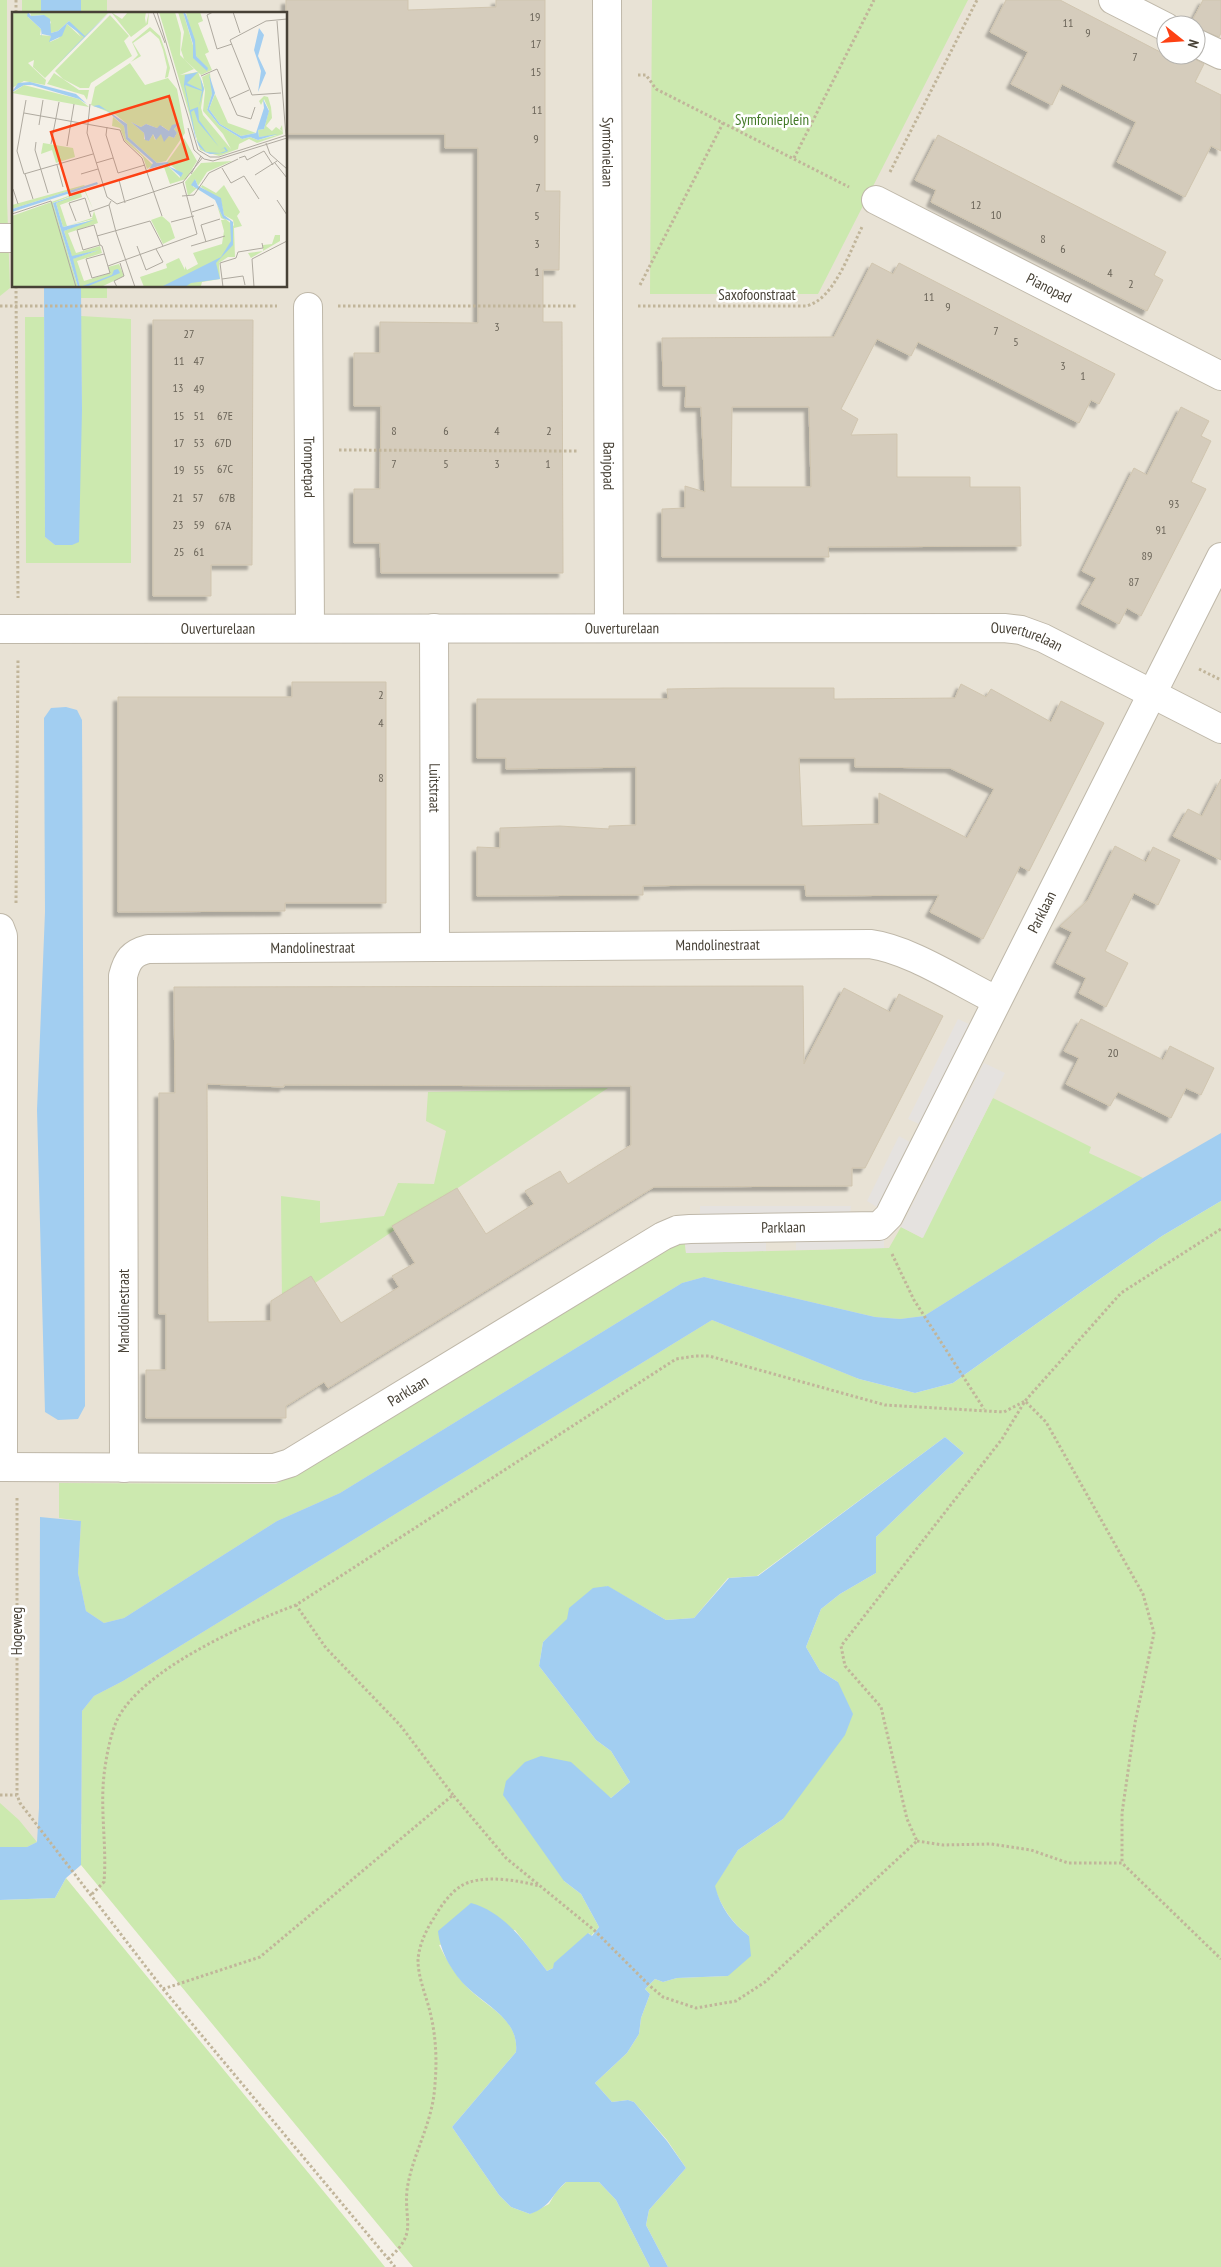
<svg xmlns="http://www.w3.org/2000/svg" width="1221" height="2267" font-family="'PT Sans Narrow',sans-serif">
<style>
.residential{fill:#e8e2d5;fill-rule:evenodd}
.green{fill:#cce9af}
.parking{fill:#e5e2df}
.water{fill:#a2cef1}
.building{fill:#d5ccbc;stroke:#d0c5af;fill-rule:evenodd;filter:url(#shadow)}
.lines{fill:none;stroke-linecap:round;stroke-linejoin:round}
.minor-casing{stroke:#bfb8a9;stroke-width:30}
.path{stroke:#c1b59a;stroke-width:3;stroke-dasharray:2.5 2.5;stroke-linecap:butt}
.minor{stroke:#fff;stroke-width:28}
.labels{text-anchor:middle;stroke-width:5;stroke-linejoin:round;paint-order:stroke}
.number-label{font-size:12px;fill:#6a6458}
.park-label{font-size:15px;fill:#437a28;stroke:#fff}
.street-label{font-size:15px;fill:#474136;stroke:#fff}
.inset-road{fill:none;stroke:#afaaa0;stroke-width:1}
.view{fill:#fd4114;fill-opacity:0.15;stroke:#fd4114;stroke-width:2.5}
.inset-edge{fill:none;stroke:#474136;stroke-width:2.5}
</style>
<defs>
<filter id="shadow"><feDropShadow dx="-4.5" dy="4.5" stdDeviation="1" flood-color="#0004"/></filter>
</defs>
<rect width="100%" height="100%" fill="#f4f0e7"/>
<path class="residential" d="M0 0H1221V1169L64 1834 0 1868ZM14 14H286V286H14ZM1166 25H1196V55H1166Z"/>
<path class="green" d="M0 0H7V201L10 288 0 296Z
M22 0H41V14H22Z
M81 0H107V14H81Z
M652 0H968L818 294H650Z
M81 286H107V298H81Z
M81 316 131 319V563H26L25 317H44L45 537 55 545 82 410Z
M608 1088 282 1305 281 1196 320 1201V1223L384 1216 398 1183 434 1184 446 1131 426 1121 428 1092Z
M993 1098 1091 1147 1089 1153 1143 1178 924 1316 900 1319 875 1317 704 1277 682 1283 340 1493 277 1521 124 1618 104 1623 86 1611 78 1573 81 1521 59 1518V1483L276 1484 320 1461 676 1243H685L686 1253 889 1248 901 1227 922 1238Z
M1221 1201V2267H668L646 2225 649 2210 686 2168 667 2140 634 2102 628 2100 612 2102 595 2083 627 2053 639 2034 641 2018 650 1994 645 1989 655 1979 663 1982 677 1978 728 1976 749 1936C731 1922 722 1908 714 1886L738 1850 783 1819 838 1682 820 1671 806 1647 821 1609 840 1594 876 1573V1537L964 1453 945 1437 757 1576 728 1578 694 1618 666 1620 607 1586 543 1642 539 1666 596 1740 611 1751 630 1782 611 1798 594 1786 564 1881 581 1894 599 1927 591 1936 589 1933 553 1968 547 1971 515 1930 439 1945C446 1959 456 1976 467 1987 487 2008 519 2018 516 2052L452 2127 499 2195 511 2207 530 2214 549 2204 556 2192 566 2182H599L616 2200 650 2267H413L81 1865 82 1711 94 1696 123 1681 712 1320 859 1379 915 1393 953 1383 1084 1290 1162 1236Z
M0 1803 19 1820 37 1842 27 1847H0Z
M66 1878 348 2221 385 2267H0V1900L55 1898Z"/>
<path class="parking" d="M958 1019 969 1024 919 1124 908 1119Z
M984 1063 1005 1073 923 1238 901 1227Z
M899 1136 910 1142 877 1207 867 1201Z
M700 1206H851L850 1217H700Z
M884 1239V1248L796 1250V1241Z
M766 1242V1251L686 1253 685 1243Z"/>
<path class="water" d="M41 0H81V14H41Z
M44 286H81L82 410 79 542 72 545H55L45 537Z
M66 707 77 710 82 720 85 1406 78 1419 58 1420 45 1412 37 1110 45 912 44 718 51 708Z
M1221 1133V1201L1162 1236 1084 1290 953 1383 915 1393 859 1379 712 1320 123 1681 94 1696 82 1711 81 1865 66 1878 55 1898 0 1900V1847H27L37 1842 39 1808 40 1517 81 1521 78 1573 86 1611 104 1623 124 1618 277 1521 340 1493 682 1283 704 1277 875 1317 900 1319 924 1316 1143 1178Z
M945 1437 964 1453 876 1537V1573L840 1594 821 1609 806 1647 820 1671 838 1682 853 1714 845 1735 783 1819 738 1850 715 1886C721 1908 731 1922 749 1936L751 1956 728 1976 677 1978 663 1982 655 1979 645 1989 650 1994 641 2018 639 2034 627 2053 595 2083 612 2102 628 2100 634 2102 667 2141 686 2168 649 2210 646 2225 668 2267H650L616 2200 599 2182H566C550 2196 552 2206 530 2214L511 2207 499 2195 452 2127 516 2052C519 2020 488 2007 468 1988 453 1974 440 1952 438 1931L471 1903C506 1913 525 1943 547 1971L553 1968 554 1963 588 1933 592 1936 599 1927 581 1894 564 1881 503 1795 506 1781 525 1762 541 1756 571 1762 611 1798 630 1782 611 1751 596 1740 539 1666 543 1642 567 1619 569 1608 593 1588 608 1586 666 1620 694 1618 729 1578 758 1576Z"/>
<path class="building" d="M286 0H408V10L496 7V0H545V191H560L559 270H543V322H562L563 573H381L380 543H354V489H380L381 406H354V353H380V322L478 323V148H445V134H286Z
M1006 0H1060L1166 55 1173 57 1174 55H1187L1204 64 1195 82 1221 95V151L1211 146 1185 197 1117 162 1136 122 1062 84 1052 105 1011 84 1028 52 990 32Z
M1203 0H1221V33L1219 37 1196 28V25H1190Z
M938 135 1166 252 1154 275 1163 280 1147 311 931 202 936 190 915 180Z
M872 263 893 274 899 263 1115 374 1099 404 1091 400 1079 423 918 342 911 356 877 339 841 409 858 419 851 435 897 434V477H970V487H1020L1021 546 828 547 829 557H662V509L685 508V486L705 492 701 407H685L686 386H663L662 338 834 337ZM732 407H809L811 487H731Z
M153 320H253L252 565H211V596H153Z
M1181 407 1209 421 1201 436 1211 441 1191 482 1206 489 1141 616 1127 608 1119 624 1081 604 1096 578 1082 571 1134 468 1147 475Z
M292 682H386V903H285V911L118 912V697H292Z
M961 684 986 697 991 689 1051 722 1061 701 1104 723 1029 871 1020 866 983 939 930 912 939 895 806 896 805 885H697L643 886V895L477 896V847L500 848V828L560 826 609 829V826L636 825V767L506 769V758H477V699H668L667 689 724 688H834V699L955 698ZM799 758H855V767L950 768 994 789 967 838 879 793V824L802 826Z
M1221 779V860L1173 836 1188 809 1202 816Z
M1115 846 1146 862 1153 847 1180 860 1158 905 1134 893 1105 951 1128 963 1106 1007 1079 993 1086 978 1056 963 1072 932 1060 926 1088 900Z
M803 986 804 1064 844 988 890 1012 899 994 943 1016 865 1168H852V1186L654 1187 328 1388 324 1382 286 1406V1418H146V1370H166V1314H159V1093H175L174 987ZM207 1084 284 1087V1085L631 1086V1145L568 1184 560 1171 525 1191 534 1204 486 1234 457 1188 392 1226 415 1263 392 1276 399 1287 341 1323 311 1276 271 1301V1321L208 1322Z
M1081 1019 1163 1060 1170 1046 1214 1068 1201 1095 1186 1088 1171 1118 1118 1092 1110 1106 1066 1084 1079 1058 1064 1051Z"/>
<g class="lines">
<defs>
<g id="minor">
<path id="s1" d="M607 0 609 628"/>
<path d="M1113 0 1166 27"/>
<path d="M1196 43 1221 55"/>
<path id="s2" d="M876 200 1221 376"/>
<path d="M0 238H14"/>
<path id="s3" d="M308 307 310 627"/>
<path id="s4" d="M434 628 435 947"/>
<path id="s5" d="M0 629 1004 628 1021 630 1043 638 1221 729"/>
<path d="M0 928 3 936V1467"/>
<path id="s6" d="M0 1467 274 1468 290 1463 663 1236 677 1230 690 1229 879 1226 889 1216 1221 557"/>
<path id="s7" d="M124 1468 123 976C127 960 132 953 148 949L870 944C909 949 959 982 996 1000"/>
</g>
</defs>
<use href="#minor" class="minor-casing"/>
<path class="path" d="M16 0V14
M638 75H646L656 89 849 187
M794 158 874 0
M890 172 977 0
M640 285 723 123
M16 286 18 598
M0 306H277
M338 306H577
M638 306H806C834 300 850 251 862 227
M339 450 578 451
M1199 669 1221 680
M16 903 18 659
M892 1254 914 1300 984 1409
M17 1498V1795L20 1803 163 1989 395 2267
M0 1795H17
M453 1795 400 1725 326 1648 296 1605 676 1359 695 1356H709L885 1405 1004 1412 1025 1401 1046 1422 1143 1594 1154 1633 1135 1723 1122 1813V1863
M917 1841 943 1845 991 1844 1031 1850 1068 1863H1122L1221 1959
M92 1894 104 1882C107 1847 100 1811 104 1775 106 1758 110 1736 117 1720 142 1669 245 1624 296 1605
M163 1989 260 1957 453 1795 506 1858 594 1930 650 1986 663 1997 696 2008 736 2001 765 1982 917 1841 907 1819 881 1707 845 1666 841 1646 1002 1439 1025 1401 1121 1293 1221 1229
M388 2259C418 2233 404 2223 407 2190 412 2154 433 2124 435 2084 437 2061 436 2038 431 2016 427 1997 418 1979 418 1960 419 1945 426 1930 434 1918 440 1907 450 1893 461 1886 480 1874 518 1880 539 1886"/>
<use href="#minor" class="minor"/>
</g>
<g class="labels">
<g class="number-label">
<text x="535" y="21">19</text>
<text x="1068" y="27">11</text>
<text x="1088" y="37">9</text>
<text x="536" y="48">17</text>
<text x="1135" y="61">7</text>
<text x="536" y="76">15</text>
<text x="537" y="114">11</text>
<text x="536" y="143">9</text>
<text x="538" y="192">7</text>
<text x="976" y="209">12</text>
<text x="996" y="219">10</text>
<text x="537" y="220">5</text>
<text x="1043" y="243">8</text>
<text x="537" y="248">3</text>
<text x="1063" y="253">6</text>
<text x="537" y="276">1</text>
<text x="1110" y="277">4</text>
<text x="1131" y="288">2</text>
<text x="929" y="301">11</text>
<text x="948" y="311">9</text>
<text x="497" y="331">3</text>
<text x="996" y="335">7</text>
<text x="189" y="338">27</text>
<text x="1016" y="346">5</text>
<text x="179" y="365">11</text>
<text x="199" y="365">47</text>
<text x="1063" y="370">3</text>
<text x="1083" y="380">1</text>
<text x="178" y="392">13</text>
<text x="199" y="393">49</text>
<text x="179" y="420">15</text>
<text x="199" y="420">51</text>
<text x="225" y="420">67E</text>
<text x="394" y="435">8</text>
<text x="446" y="435">6</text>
<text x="497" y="435">4</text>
<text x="549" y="435">2</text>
<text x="179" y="447">17</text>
<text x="199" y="447">53</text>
<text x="223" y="447">67D</text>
<text x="394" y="468">7</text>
<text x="446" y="468">5</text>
<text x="497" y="468">3</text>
<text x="548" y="468">1</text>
<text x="225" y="473">67C</text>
<text x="179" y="474">19</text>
<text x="199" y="474">55</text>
<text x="178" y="502">21</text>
<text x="198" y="502">57</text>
<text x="227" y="502">67B</text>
<text x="1174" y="508">93</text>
<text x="178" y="529">23</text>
<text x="199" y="529">59</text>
<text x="223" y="530">67A</text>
<text x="1161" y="534">91</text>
<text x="179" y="556">25</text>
<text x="199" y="556">61</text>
<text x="1147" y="560">89</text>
<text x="1134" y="586">87</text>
<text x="381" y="699">2</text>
<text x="381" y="727">4</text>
<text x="381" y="782">8</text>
<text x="1113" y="1057">20</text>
</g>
<g class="park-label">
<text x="772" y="125">Symfonieplein</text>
</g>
<g class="street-label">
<text dy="5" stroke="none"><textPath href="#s1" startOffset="152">Symfonielaan</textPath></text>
<text dy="5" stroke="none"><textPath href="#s2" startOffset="194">Pianopad</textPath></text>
<text x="757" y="300">Saxofoonstraat</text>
<text dy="5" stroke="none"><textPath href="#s3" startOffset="160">Trompetpad</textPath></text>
<text dy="5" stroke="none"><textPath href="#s1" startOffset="466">Banjopad</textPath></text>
<text dy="5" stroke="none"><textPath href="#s5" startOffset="218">Ouverturelaan</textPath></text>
<text dy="5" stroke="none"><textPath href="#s5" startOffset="622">Ouverturelaan</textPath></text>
<text dy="5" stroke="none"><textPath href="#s5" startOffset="1028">Ouverturelaan</textPath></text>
<text dy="5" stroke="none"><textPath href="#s4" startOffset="160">Luitstraat</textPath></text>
<text dy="5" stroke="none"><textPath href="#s6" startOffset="1299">Parklaan</textPath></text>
<text dy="5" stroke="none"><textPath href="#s7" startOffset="1101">Mandolinestraat</textPath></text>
<text dy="5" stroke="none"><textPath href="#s7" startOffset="696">Mandolinestraat</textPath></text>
<text dy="5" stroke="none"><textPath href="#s6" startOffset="849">Parklaan</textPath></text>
<text transform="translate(124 1311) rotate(-90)" y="5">Mandolinestraat</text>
<text dy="5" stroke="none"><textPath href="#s6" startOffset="429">Parklaan</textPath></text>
<text transform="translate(17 1631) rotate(-90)" y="5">Hogeweg</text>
</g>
</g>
<g transform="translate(12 12)">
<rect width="275" height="275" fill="#f4f0e7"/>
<path d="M0 0H16V5L29 17 28 23 39 24 38 30 47 26 55 12 69 25 57 9 46 19 39 21 36 17 39 10 31 3 19 4 18 0H97L33 66 21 55 22 48 16 51 34 68 33 73 12 69 0 76ZM99 0 110 7 116 0H134L133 6 134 12 137 0 136 12 119 25ZM147 0H163L169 21 168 43 182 57 168 63 186 60 192 76 189 96 191 103 219 137 211 122 191 99 193 79 190 65 198 61 200 82 195 98 207 113 230 127 238 125 246 128 265 123 247 125 246 118 252 117 257 98 252 87 249 93 247 89 252 84 256 85 259 95 260 106 254 114 260 119 264 115 271 120 265 114 268 117 270 113 271 122 245 131 237 127 227 132 226 137 207 144 188 138ZM166 0H171L186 50 194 57 184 44 174 0H188L191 9 186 11 197 40 193 42 200 58 189 63 172 47 169 38 172 20ZM98 3 117 24 112 29 120 44 79 71 77 76H68L51 67 43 59ZM138 15 148 24 153 38 158 56 156 65 153 66 155 55 151 38 147 27 138 19 121 31 129 44 119 50 126 43 120 30ZM118 51 133 73 156 66 165 77 173 121 154 149 145 151 116 125 115 112 104 103 79 93 83 75ZM119 110 129 115 134 112 145 116 150 114 157 119 167 112 162 117 165 121 162 126 157 124 154 127 149 121 143 128 141 122 137 129 132 127V121ZM42 61 67 78H77L75 88 72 83 35 72ZM12 73 67 87 77 95 0 81ZM203 82 216 111 244 121 229 124 208 112 197 97ZM101 105 112 114 114 127 141 153 135 157 131 145 113 129 108 116 100 114ZM172 126 185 149 174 167 158 172 152 155 154 152 168 166 167 160 155 150ZM31 131 61 136 63 145 44 151 40 138 29 142ZM220 149 195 160 186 174 183 167 181 175 185 176 176 184 173 170 189 151ZM72 173 73 174 0 197V193ZM190 173 204 181 212 173 228 200 225 204 230 214 222 216 223 245H216L207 251 208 267 190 270 189 274 132 275 128 265 155 256 154 252 167 246 173 258V254L175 258 186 252 181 241 210 232 212 219 209 208H213L209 206 205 193 211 205 222 214 221 208 212 203 209 189 189 175ZM73 178 81 197 73 180 69 181 70 185 48 193 55 214 80 206 82 199 86 211 56 221 64 241 88 234 90 241 65 249 72 269 98 261 96 255 107 252 112 264 89 275H68L60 247 87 238 60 245 52 219 81 207 51 215 44 191 67 181 41 191 66 275H0V204ZM150 204 158 211 163 226 151 232 139 208ZM263 223H268V229L239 246 236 241 251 239V233L260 232Z" fill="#cce9af" fill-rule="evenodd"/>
<path d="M16 0 19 4 32 3 38 7 39 21 46 19 57 9 73 24 98 0 41 57 72 25 55 12 50 24 37 30 39 24 30 22V26L29 17 15 4ZM171 0 174 2 183 28 184 44 196 56 195 59 181 46V32ZM247 16 252 23 246 44 254 61 246 80 249 59 242 38ZM186 60 175 71 190 78 188 64 192 77 187 94 190 79 173 73 178 98 186 95 187 108 207 135 186 110 182 98 179 100 184 127 194 140 208 141 214 139 212 136 208 138 213 135 216 139 211 141 198 142 193 140 187 134 183 125 172 73 173 63ZM197 62 203 81 197 97 208 112 229 124 244 121 252 96 251 87 257 99 252 117 246 118 247 125 266 122 246 128 238 125 230 127 207 113 195 98 200 82ZM18 70 64 82 75 92 67 87 20 73H12L0 80 6 71ZM87 93 115 112 116 125 145 151 156 150 158 155 171 161 169 165 154 152 137 157 141 151 114 127 112 114 94 98 81 94ZM119 110 129 115 134 112 145 116 148 113 157 119 160 113 168 111 162 117 165 121 162 126 157 124 152 130 149 122 144 128 141 122 137 129 133 128 132 121ZM183 167 186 174 209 186 212 203 221 210V233L204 251 208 267 179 271 173 275H149L209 245 219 229 218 209 211 206 203 188 179 173ZM85 170 86 172 0 200V197ZM68 182 44 191 51 215 82 208 52 219 60 244 87 238 61 247 68 275 100 263 102 258 106 257 108 261 74 275H66L41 191Z" fill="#a2cef1"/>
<path class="inset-road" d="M141 0 153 31M145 0 186 138 198 145H207L275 123M201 0 195 3 205 37 220 32M221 0 228 21M265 9 274 125M189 64 205 57 225 103 239 107 243 95M269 81 240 83 218 28 254 9 275 7M217 87 237 78M14 88 5 139 12 162 81 142M78 92 75 121 95 185 105 192 171 170 191 145M12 101 108 118 112 129 130 146 150 204M27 113 31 88M95 115 94 123 106 161 133 153M176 116 182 138 192 147 201 149 275 126M24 130 23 138 36 181M254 131 258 142 275 157M39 132 47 90M55 134 62 92M227 146 233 144 235 148 252 139 261 153M84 151 101 146M263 151 275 166M45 153 51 175M210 156 219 171 232 164 247 187M13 162 21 187M69 162 86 157M179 162 189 144M243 163 265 149M1 177 6 192M170 184 182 183 197 161 226 147M265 188 275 203M99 189 97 193 104 220 123 275M113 191 107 168 135 160M77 200 97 193M180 200 202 193M0 202 39 189 64 275M64 209 57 191 73 186 79 205M159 210 182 204M82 213 88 233 71 238 65 218ZM85 224 138 209 151 234M194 230 189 213 208 207M88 233 90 234 98 261 80 266 74 247 92 242M125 234 134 258 151 250 144 237M179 234 213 224M96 254 185 222 171 170M210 267 231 264 233 273M105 275 102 269 112 264 108 251M211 275 208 251 224 246 226 240 251 236 250 231M242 275 240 247 275 229"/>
<path class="view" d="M157 84 176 147 58 183 39 120Z"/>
<rect width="275" height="275" class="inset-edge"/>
</g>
<g transform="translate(1181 40) rotate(107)"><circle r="24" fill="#ffffff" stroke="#b5b3af"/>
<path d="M0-4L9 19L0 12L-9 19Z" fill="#fd4114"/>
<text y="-8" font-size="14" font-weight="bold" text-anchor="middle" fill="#474136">N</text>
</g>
</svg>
